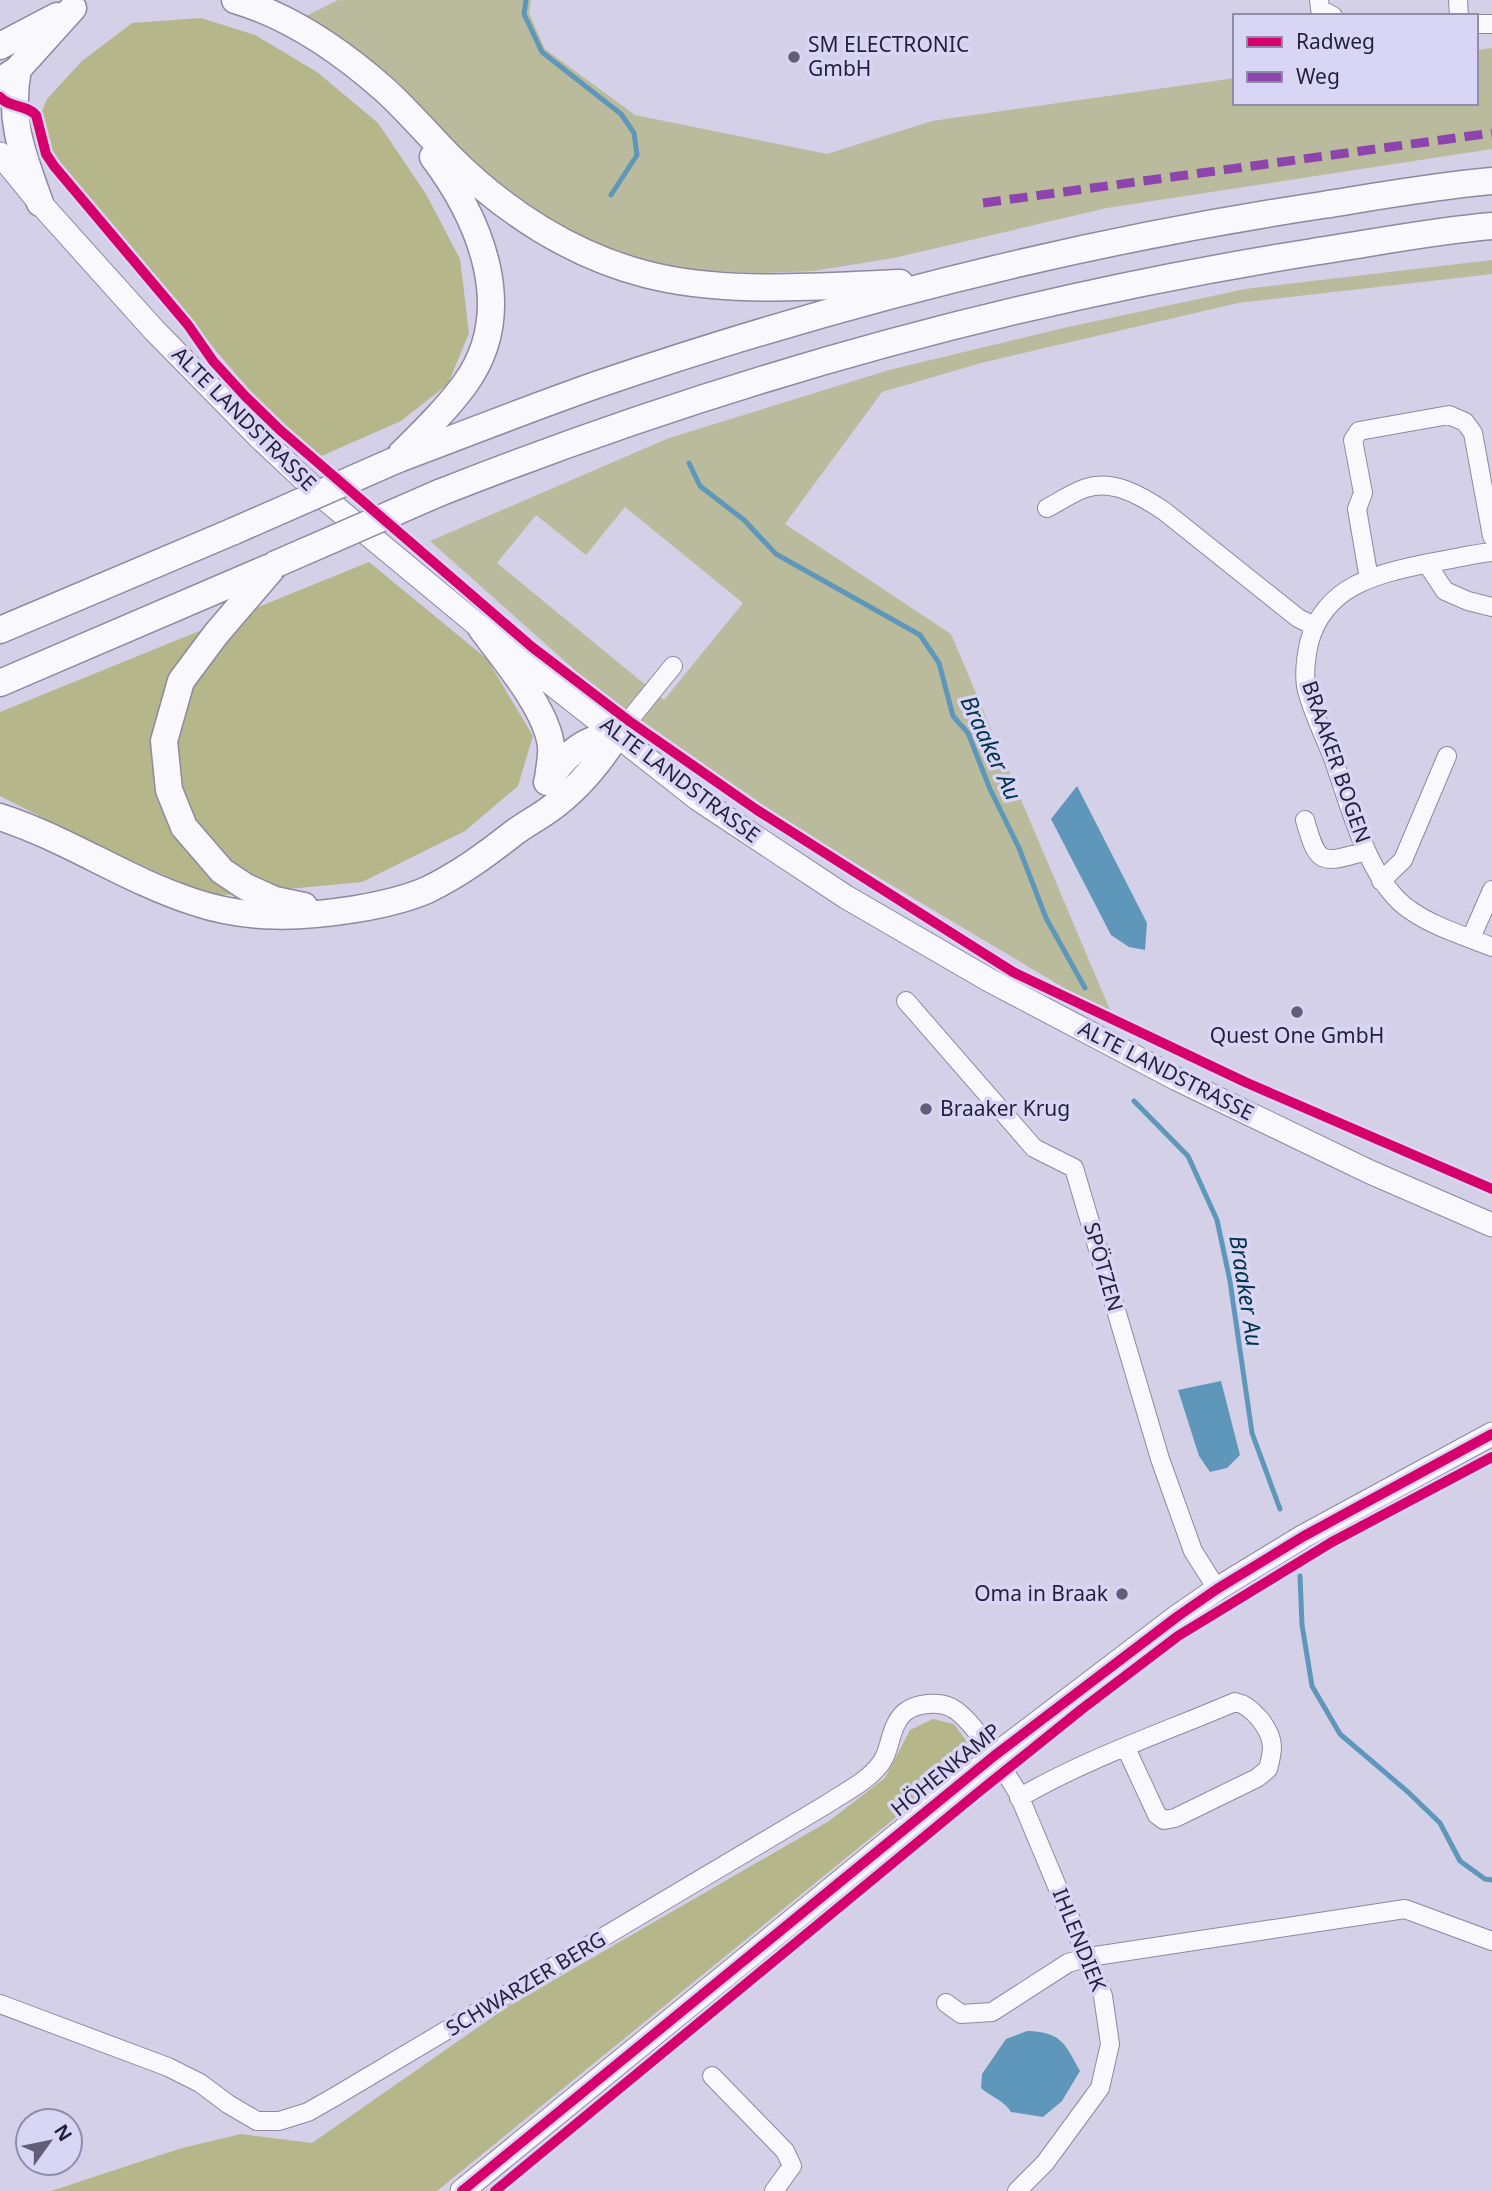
<svg xmlns="http://www.w3.org/2000/svg" width="1492" height="2191" font-family="'Noto Sans',sans-serif">
<style>
.green{fill:#babb9c;fill-rule:evenodd}
.forest{fill:#b5b78b}
.water{fill:#5e97b9}
.lines{fill:none;stroke-linecap:round;stroke-linejoin:round}
.stream{stroke:#5e97b9;stroke-width:5}
.minor-casing{stroke:#8e88a0;stroke-width:20}
.major-casing{stroke:#8e88a0;stroke-width:25}
.highway-casing{stroke:#8e88a0;stroke-width:29}
.minor{stroke:#f9f8fc;stroke-width:18}
.major{stroke:#f9f8fc;stroke-width:23}
.highway{stroke:#f9f8fc;stroke-width:26}
.highway-bridge-casing{stroke:#8e88a0;stroke-width:29;stroke-linecap:butt}
.highway-bridge{stroke:#f9f8fc;stroke-width:26}
.quiet{stroke:#8e44ad;stroke-width:9;stroke-dasharray:18 9;stroke-linecap:butt}
.cycleway-casing{stroke:#d9d5f4;stroke-width:15}
.cycleway{stroke:#d6006c;stroke-width:10}
.poi-dot{fill:#625d78;stroke:#d9d5f4;stroke-width:2.5}
.labels{text-anchor:middle;stroke-width:7;stroke-linejoin:round;paint-order:stroke}
.poi-label{font-size:21px;fill:#251f3b;stroke:#d9d5f4;text-anchor:start}
.street-label{font-size:21px;fill:#251f3b;stroke:#d9d5f4}
.water-label{font-size:23px;font-style:italic;fill:#023449;stroke:#d9d5f4}
</style>
<rect width="100%" height="100%" fill="#d4d0e8"/>
<path class="green" d="M338 0H531L529 13 545 49 635 115 827 154 932 121 1235 78V103H1476V50L1492 48V149L1107 208 894 258 813 271 765 273 710 271 659 264 599 246 521 202 479 168 433 122 399 83 352 46 306 16Z
M1492 260V274L1238 303 981 363 882 392 785 524 951 634 1113 1017 703 773 649 736 430 541 669 438 889 370 1068 327 1245 289ZM625 507 743 603 664 700 497 563 536 515 586 555Z"/>
<path class="forest" d="M201 18 255 35 317 72 378 123 426 194 460 259 469 333 448 384 401 421 310 461 32 135 47 99 82 61 132 23Z
M369 562 487 659 533 736 518 786 465 831 362 882 213 896 104 849 0 796V712Z
M933 1719 954 1724 972 1749 927 1792 437 2191H51L182 2148 241 2134 312 2143 507 2007 829 1821 885 1778 910 1730Z"/>
<path class="water" d="M1077 786 1147 923 1145 950 1129 947 1111 935 1051 819Z
M1221 1381 1240 1455 1227 1468 1210 1472 1199 1456 1178 1390Z
M1027 2031C1062 2032 1065 2044 1080 2071L1062 2101 1043 2117 1011 2112C1006 2102 990 2096 981 2088L982 2074 1006 2039Z"/>
<g class="lines">
<path class="stream" d="M526 0 524 14 542 52 621 114 634 133 637 155 611 195
M689 463 700 486 744 520 776 554 920 635 939 663 953 716 968 733 990 789 1019 848 1046 918 1085 988
M1134 1101 1188 1156 1217 1220 1230 1281 1252 1433 1280 1509
M1300 1576 1302 1625 1312 1686 1340 1734 1408 1792 1440 1823 1460 1861 1485 1879 1492 1880"/>
<defs>
<path id="minor" d="M1319 0 1320 9 1333 16
M1458 0 1459 16
M1476 24H1492
M1047 508C1059 502 1073 492 1086 488 1114 479 1143 497 1164 511L1298 618 1314 626
M1492 552C1473 554 1453 559 1434 562 1381 573 1325 583 1309 643 1306 657 1304 672 1306 686 1311 711 1325 736 1334 761 1350 806 1369 883 1410 910 1434 927 1465 936 1492 947
M1427 564 1445 591 1468 601 1492 607
M1369 579 1357 509 1363 493 1353 440 1359 431 1449 415 1465 422 1473 433 1492 536
M617 735 673 666
M1305 820C1318 866 1321 864 1366 851
M1381 881 1403 860 1447 756
M1471 938 1492 890
M906 1001 1034 1148 1074 1168 1160 1459 1193 1551 1217 1589
M1019 1798C1085 1759 1165 1732 1235 1702 1252 1705 1271 1729 1272 1746 1272 1753 1270 1762 1268 1769L1257 1778 1175 1818 1164 1820 1157 1815 1126 1748
M946 2003 961 2014 992 2012 1068 1963 1089 1957 1405 1909 1492 1941
M0 2004 168 2067 200 2083 228 2104 257 2121H279L308 2112 336 2096 827 1804C846 1791 875 1778 885 1756 891 1742 892 1723 905 1712 916 1703 939 1701 952 1708 972 1718 1006 1773 1018 1793L1103 1996 1110 2044 1100 2088 1045 2163 1017 2191
M712 2076 785 2151 792 2166 774 2191"/>
<path id="major" d="M0 154 40 203 154 330 259 437 323 497 481 628 698 799 846 897 989 980 1177 1079 1370 1172 1492 1225
M462 2191 994 1756 1178 1616 1217 1589 1304 1536 1492 1434"/>
<path id="highway" d="M235 0C290 16 342 52 385 90 408 111 429 136 451 158 505 212 572 255 645 274 725 295 818 286 900 283
M0 46 57 16
M18 69C8 121 23 155 40 203
M3 79 18 69 73 8
M400 455C423 432 446 410 465 384 518 311 481 221 433 157
M396 460C463 435 530 408 599 384 834 304 1076 242 1323 205 1379 196 1435 186 1492 181
M439 493C720 382 1015 299 1313 252 1373 243 1432 231 1492 226
M276 564 216 634 181 681 164 741 169 790 184 827 222 871 246 887 275 900 304 906
M481 628C503 658 547 709 551 746 552 756 549 769 548 779
M0 630 234 531
M0 683 268 568
M547 782C565 755 584 737 617 735
M0 817C68 839 126 880 194 902 247 920 301 918 356 909 380 905 404 900 427 890 460 874 487 854 515 832 526 824 539 817 550 809 578 789 599 763 617 735"/>
</defs>
<use href="#minor" class="minor-casing"/>
<use href="#major" class="major-casing"/>
<use href="#highway" class="highway-casing"/>
<use href="#minor" class="minor"/>
<use href="#major" class="major"/>
<use href="#highway" class="highway"/>
<defs>
<path id="highway-bridge" d="M234 531 396 460
M276 564 439 493"/>
</defs>
<use href="#highway-bridge" class="highway-bridge-casing"/>
<use href="#highway-bridge" class="highway-bridge"/>
<path class="quiet" d="M983 203 1492 133"/>
<defs>
<path id="cycleway" d="M0 97C9 108 26 104 36 115L46 154 54 166 188 325 213 361 245 396 280 430 532 647 629 721 757 810 1013 972 1245 1082 1492 1189
M462 2191 994 1756 1178 1616 1217 1589 1304 1536 1492 1434
M495 2191 975 1795 1082 1709 1178 1636 1332 1542 1492 1457"/>
</defs>
<use href="#cycleway" class="cycleway-casing"/>
<use href="#cycleway" class="cycleway"/>
</g>
<g class="poi-dot">
<circle cx="794" cy="57" r="7"/>
<circle cx="1297" cy="1012" r="7"/>
<circle cx="926" cy="1109" r="7"/>
<circle cx="1122" cy="1594" r="7"/>
</g>
<g class="labels">
<g class="poi-label">
<text x="808" y="52">SM ELECTRONIC<tspan x="808" dy="24">GmbH</tspan></text>
<text x="1297" y="1043" text-anchor="middle">Quest One GmbH</text>
<text x="940" y="1116">Braaker Krug</text>
<text x="1108" y="1601" text-anchor="end">Oma in Braak</text>
</g>
<g class="street-label">
<text transform="translate(244 419) rotate(45)" y="7">ALTE LANDSTRASSE</text>
<text transform="translate(1336 762) rotate(71)" y="7">BRAAKER BOGEN</text>
<text transform="translate(680 780) rotate(37)" y="7">ALTE LANDSTRASSE</text>
<text transform="translate(1166 1071) rotate(27)" y="7">ALTE LANDSTRASSE</text>
<text transform="translate(1103 1267) rotate(74)" y="7">SPÖTZEN</text>
<text transform="translate(946 1770) rotate(-39)" y="7">HÖHENKAMP</text>
<text transform="translate(1079 1940) rotate(68)" y="7">IHLENDIEK</text>
<text transform="translate(526 1984) rotate(-31)" y="7">SCHWARZER BERG</text>
</g>
<g class="water-label">
<text transform="translate(991 748) rotate(65)" y="8">Braaker Au</text>
<text transform="translate(1246 1291) rotate(81)" y="8">Braaker Au</text>
</g>
</g>
<rect x="1233" y="14" width="245" height="91" fill="#d9d5f4" stroke="#918caa" stroke-width="2"/>
<rect x="1247" y="37" width="35" height="10" fill="#d6006c" stroke="#918caa" stroke-width="2"/>
<text x="1296" y="49" font-size="21" fill="#251f3b">Radweg</text>
<rect x="1247" y="72" width="35" height="10" fill="#8e44ad" stroke="#918caa" stroke-width="2"/>
<text x="1296" y="84" font-size="21" fill="#251f3b">Weg</text>
<g transform="translate(49 2142) rotate(57)"><circle r="33" fill="#d9d5f4" stroke="#918caa" stroke-width="2"/>
<path d="M0-5L12 26L0 18L-12 26Z" fill="#625d78"/>
<text y="-10" font-size="19" font-weight="bold" text-anchor="middle" fill="#251f3b">N</text>
</g>
</svg>
